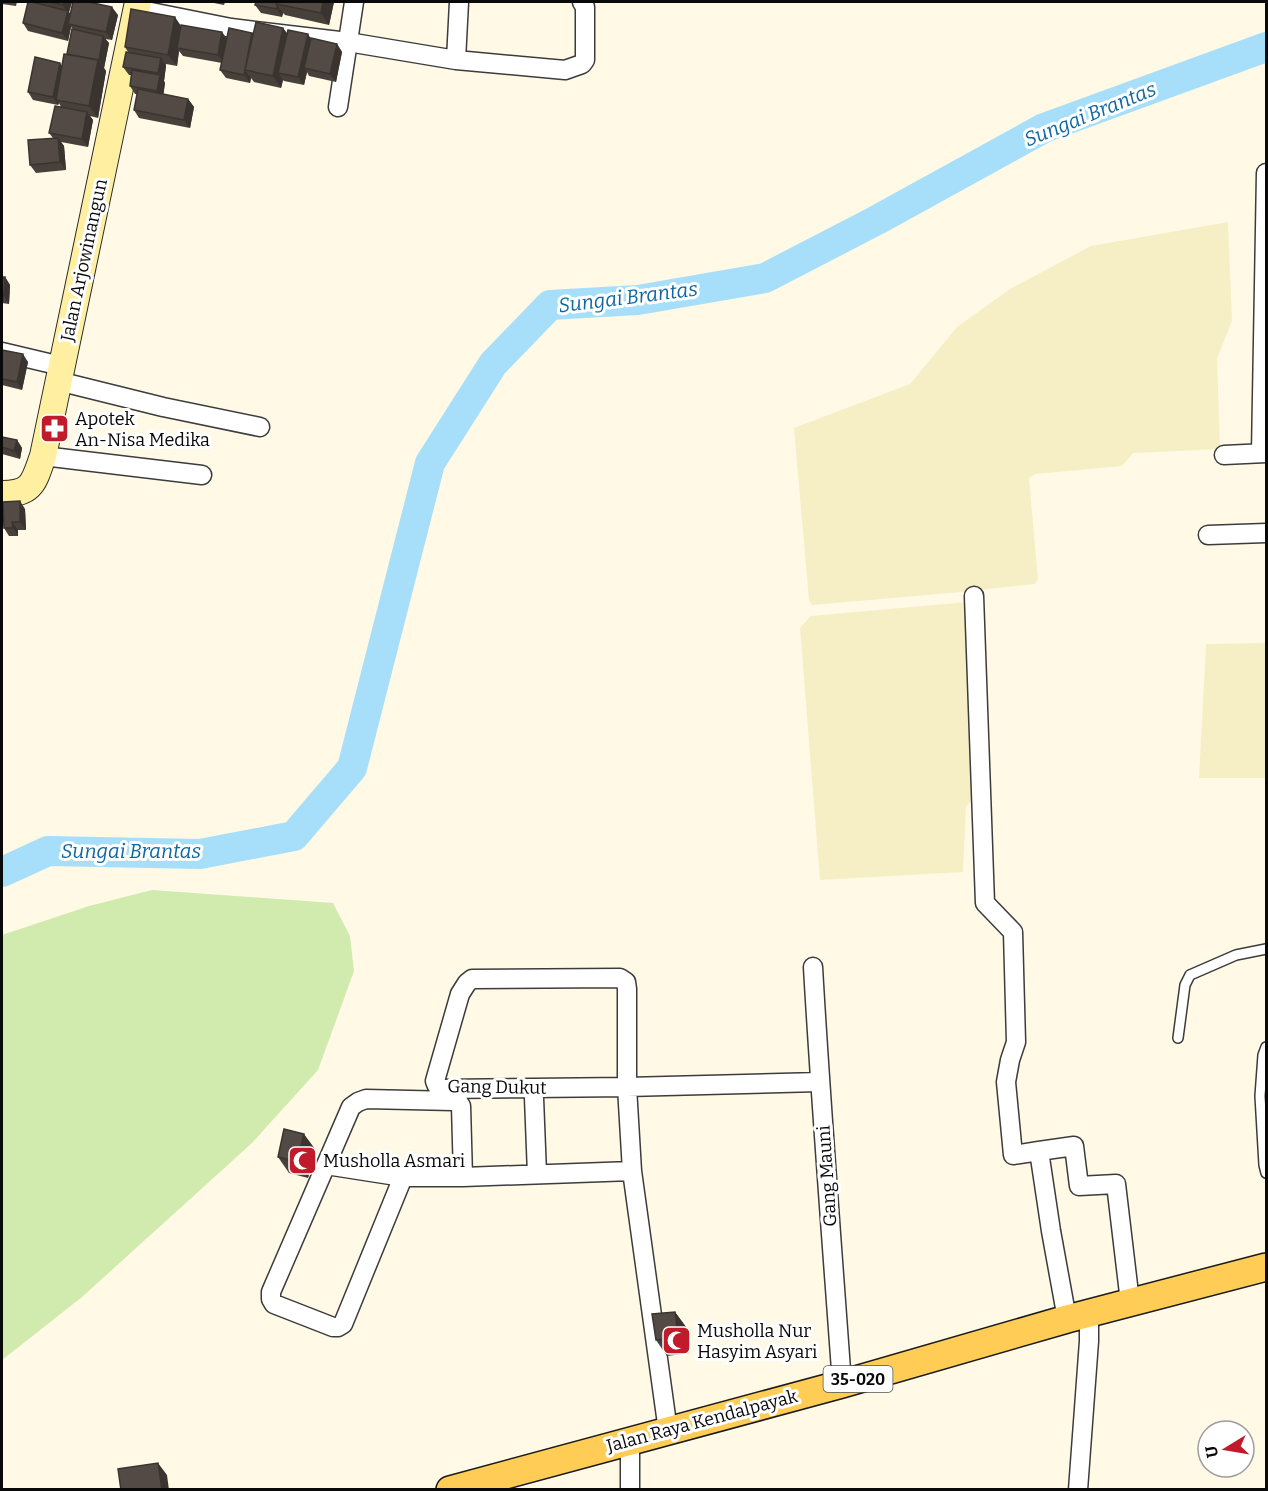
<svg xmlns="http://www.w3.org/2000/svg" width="1268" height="1491" font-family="Bitter,serif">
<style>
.farmland{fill:#f6efc5}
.green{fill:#d1eaae}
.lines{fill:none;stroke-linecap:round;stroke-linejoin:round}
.river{stroke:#a7dffa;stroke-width:30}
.service-casing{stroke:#3c3c3c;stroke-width:12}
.minor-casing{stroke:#3c3c3c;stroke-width:21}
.secondary-casing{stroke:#2b2b2b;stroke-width:28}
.primary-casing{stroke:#1a1a1a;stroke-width:30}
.service{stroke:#fff;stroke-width:9}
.minor{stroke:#fff;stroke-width:18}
.secondary{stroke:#fff0a1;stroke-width:26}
.primary{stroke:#ffcd56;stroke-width:27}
.wall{fill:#47403b}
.shaded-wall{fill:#3a3430}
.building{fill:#534a45;stroke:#3a3430;stroke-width:1.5}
.labels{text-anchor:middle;stroke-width:6;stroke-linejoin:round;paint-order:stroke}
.shield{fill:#fff;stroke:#535353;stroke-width:1.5}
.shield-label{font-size:16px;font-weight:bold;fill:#090909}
.street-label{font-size:18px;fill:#090909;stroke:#fff}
.poi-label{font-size:18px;fill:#090909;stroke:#fff;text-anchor:start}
.water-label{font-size:20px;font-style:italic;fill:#0e68a0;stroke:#fff}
</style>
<rect width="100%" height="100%" fill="#fff9e6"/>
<path class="farmland" d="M1228 222 1232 321 1217 358 1220 449 1133 453 1122 466 1035 474 1029 478 1038 580 1034 584 961 592 812 605 809 600 794 428 910 384 957 327 1010 289 1091 246Z
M968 602 976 797 966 806 963 872 820 880 800 628 811 616Z
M1266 643V778H1199L1206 644Z"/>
<path class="green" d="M152 890 333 903 350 936 354 971 318 1070 252 1143 82 1297 2 1360V935L89 906Z"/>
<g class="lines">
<path class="river" d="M2 872 48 851 200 854 294 836 352 768 430 463 493 364 550 305 638 300 765 278 877 220 1044 128 1266 47"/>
<defs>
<path id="service" d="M1178 1038 1185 985 1190 975 1236 955 1266 949
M1266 1047 1263 1055 1260 1096 1264 1165 1266 1173"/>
<path id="minor" d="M136 9 231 28 348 42 456 60 565 70 582 64 585 60V7L582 2
M456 60 459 2
M338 107 354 2
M2 352 61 366
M58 381 163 407 260 427
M1261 453 1266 173
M1224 455 1266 453
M43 456 202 475
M1208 535 1266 533
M974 596 985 903 1013 932 1016 1042 1010 1060 1006 1082 1013 1155 1039 1151
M813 967C821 1106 832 1245 842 1384
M534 1098 537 1174
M326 1165 403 1177H463L632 1171
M403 1177 343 1324 338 1327H333L274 1304 271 1299V1292L351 1107 358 1102 366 1099 453 1101 459 1103 461 1106 463 1177
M1067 1319 1051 1231 1039 1151 1074 1146 1079 1186 1116 1184 1130 1302
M668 1431 632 1171 627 1087V989L626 982 620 978 472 979 467 983 460 994 435 1081 437 1086 442 1089 627 1087 819 1082
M630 1490V1440
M1078 1490 1089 1341V1313"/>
<path id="secondary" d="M2 494C33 494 34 481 43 456L138 2"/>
<path id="primary" d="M450 1490 842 1384 1067 1319 1266 1267"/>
</defs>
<use href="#service" class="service-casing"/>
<use href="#minor" class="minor-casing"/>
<use href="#secondary" class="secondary-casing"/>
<use href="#primary" class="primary-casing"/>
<use href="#service" class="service"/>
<use href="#minor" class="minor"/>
<use href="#secondary" class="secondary"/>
<use href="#primary" class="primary"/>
</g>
<path class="wall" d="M2 2H17L16 6 2 4Z
M33 2H72L69 12 70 15H118L112 40 105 39 109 43 104 68 106 71 98 118 90 116 93 120 88 147 61 142 64 146 66 170 36 173 30 165 53 138 49 133 61 107 59 103 58 105 33 100 28 92 62 66 68 54 73 29 71 27 68 41 28 31 23 23Z
M209 2H225L224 5Z
M334 2 329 25 285 15 283 13 282 17 261 13 255 5Z
M181 26 227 38 253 34 283 28 287 33 337 44 342 52 336 82 309 76 307 72 304 85 284 81 283 80 281 88 254 82 251 78 250 83 226 78 220 70 222 63 183 56 179 51 177 66 166 64V66L164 81 165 83 163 94 188 99 194 107 190 128 139 118 134 110 137 94H135L130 86 132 75H129L123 67 128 52 125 47Z
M2 258 3 260 2 277H5L10 285 9 304 2 303Z
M2 350 28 362 22 390 2 385Z
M2 437 17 440 22 448 20 459 2 454Z
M25 509 26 530H18V536H9L4 528Z
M315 1149 308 1178 289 1173 278 1157Z
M675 1312 686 1327 689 1353 667 1356 656 1340Z"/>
<path class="shaded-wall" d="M64 2H72L69 12 73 19 68 24 71 27 68 41 62 33 67 12 63 5Z
M323 2H334L329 25 321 13Z
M277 5 283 13 282 17 277 9Z
M112 7 118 15 112 40 106 32Z
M175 17 183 29 177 48 179 51 177 66 168 55Z
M283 28 291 40 278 73 283 80 281 88 273 76Z
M222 32 228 40 224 63 218 55Z
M252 33 258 41 245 70 251 78 250 83 244 75Z
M308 34 313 42 304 68 307 72 304 85 298 77Z
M103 36 109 43 104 68 99 60Z
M337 44 342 52 336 82 330 74Z
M161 58 166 66 164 81 165 83 163 99 157 91 160 76 158 73Z
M98 60 106 71 98 118 89 106Z
M60 63 65 71 56 100 59 103 58 105 53 97Z
M188 99 194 107 190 128 184 120Z
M87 112 93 120 88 147 82 139Z
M58 138 64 146 66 170 60 162Z
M2 258 3 260 2 277Z
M5 277 10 285 9 304 4 296Z
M23 354 28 362 22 390 17 382Z
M17 440 22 448 20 459 14 451Z
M20 501 25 509 26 530 20 522Z
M12 522 18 530V536L13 528Z
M304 1134 315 1149 308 1178 297 1162Z
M675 1312 686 1327 689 1353 678 1337Z
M158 1463 167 1475 169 1490H162Z"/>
<path class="building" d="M28 2H32L68 11 62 33 23 23Z
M50 2H64L63 5Z
M73 2H89L112 7 106 32 68 24Z
M256 2H277V9L255 5Z
M277 2H323L321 13 276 4Z
M131 9 175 17 168 55 125 47Z
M256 22 283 28 273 76 245 70Z
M181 25 222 32 218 55 177 48Z
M229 28 252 33 244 75 220 70Z
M72 29 103 36 99 60 67 54Z
M288 30 308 34 298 77 278 73Z
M311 38 337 44 330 74 304 68Z
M126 52 161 58 158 73 123 67Z
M64 54 98 60 89 106 56 100Z
M35 57 60 63 53 97 28 92Z
M132 70 160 75 157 91 130 86Z
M138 89 188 99 184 120 134 110Z
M55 106 87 112 82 139 49 133Z
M58 138 60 162 30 165 28 140Z
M2 277H5L4 296H2Z
M2 350 23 354 17 382 2 379Z
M2 437 17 440 14 451 2 447Z
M20 501V522H12L13 528H4L3 502Z
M284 1129 304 1134 297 1162 278 1157Z
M675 1312 678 1337 656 1340 652 1314Z
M158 1463 162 1490H121L118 1469Z"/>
<defs>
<symbol id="pharmacy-square" viewBox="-11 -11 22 22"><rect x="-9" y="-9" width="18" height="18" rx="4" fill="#c01b2b" stroke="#fff"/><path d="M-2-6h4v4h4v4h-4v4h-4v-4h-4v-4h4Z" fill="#fff"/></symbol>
<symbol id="mosque-square" viewBox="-11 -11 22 22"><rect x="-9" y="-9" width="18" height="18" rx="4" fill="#c01b2b" stroke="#fff"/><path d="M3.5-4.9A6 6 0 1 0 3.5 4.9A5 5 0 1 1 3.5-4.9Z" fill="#fff"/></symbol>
</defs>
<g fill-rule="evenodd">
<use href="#pharmacy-square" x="38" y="412" width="33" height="33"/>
<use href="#mosque-square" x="286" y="1144" width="33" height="33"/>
<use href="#mosque-square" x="660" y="1324" width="33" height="33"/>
</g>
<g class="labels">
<rect class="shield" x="823.5" y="1366" width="69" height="26" rx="4.5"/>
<g class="shield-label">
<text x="858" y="1385">35-020</text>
</g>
<g class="street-label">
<text transform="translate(84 260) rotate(-78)" y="6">Jalan Arjowinangun</text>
<text transform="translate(497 1087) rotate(1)" y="6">Gang Dukut</text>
<text transform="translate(827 1176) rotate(-94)" y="6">Gang Mauni</text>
<text transform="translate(702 1421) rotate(-15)" y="6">Jalan Raya Kendalpayak</text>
</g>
<g class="poi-label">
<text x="75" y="425">Apotek<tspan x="75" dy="21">An-Nisa Medika</tspan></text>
<text x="323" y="1167">Musholla Asmari</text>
<text x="697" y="1337">Musholla Nur<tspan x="697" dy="21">Hasyim Asyari</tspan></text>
</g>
<g class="water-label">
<text transform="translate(1090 114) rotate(-22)" y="7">Sungai Brantas</text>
<text transform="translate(628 297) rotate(-7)" y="7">Sungai Brantas</text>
<text x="131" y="858">Sungai Brantas</text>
</g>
</g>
<rect width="1268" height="1491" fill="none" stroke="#090909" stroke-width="6"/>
<g transform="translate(1226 1449) rotate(259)"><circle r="28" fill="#ffffff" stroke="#9d9d9d" stroke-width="1.5"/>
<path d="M0-4.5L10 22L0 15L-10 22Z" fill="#c01b2b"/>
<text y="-9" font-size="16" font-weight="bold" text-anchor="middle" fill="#090909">U</text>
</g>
</svg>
